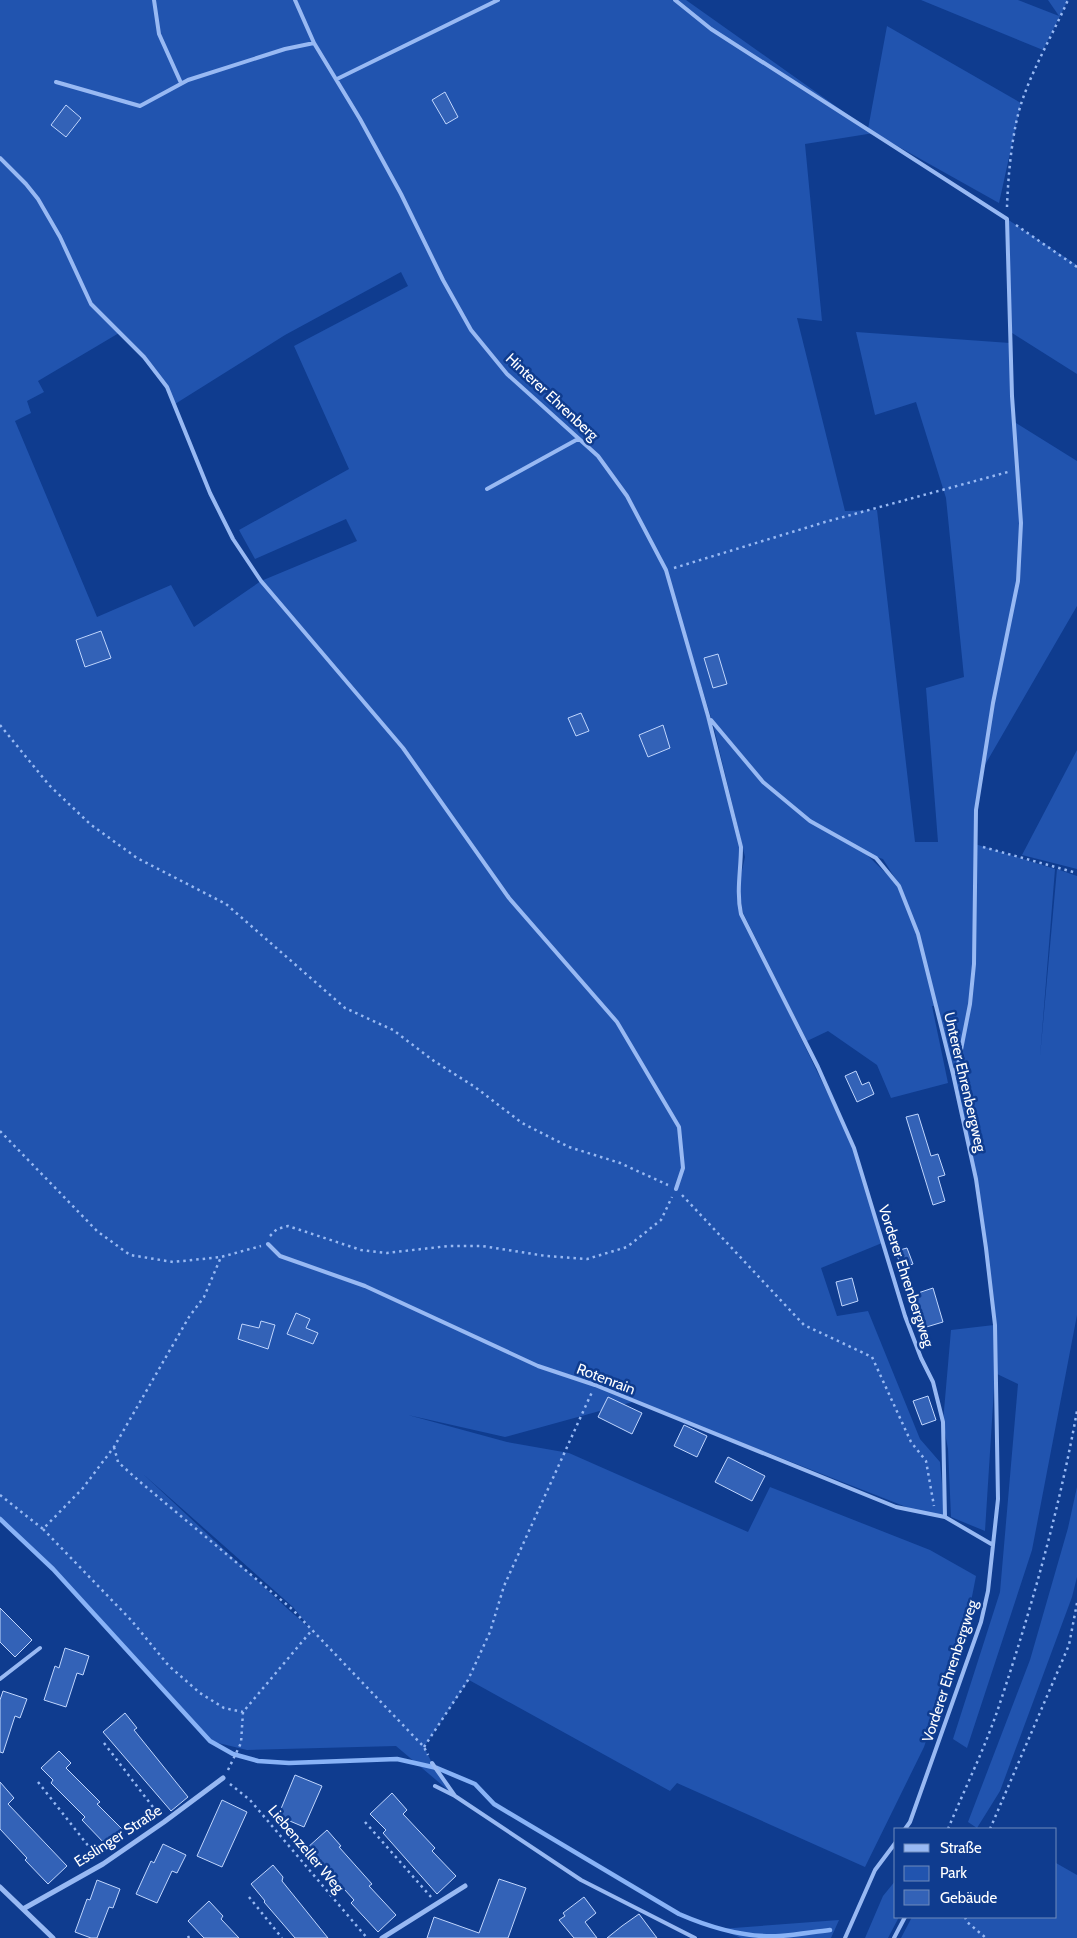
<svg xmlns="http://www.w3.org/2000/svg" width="1077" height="1938" font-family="Cabin,sans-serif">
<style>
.green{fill:#2154af;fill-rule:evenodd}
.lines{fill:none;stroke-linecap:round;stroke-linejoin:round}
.stream{stroke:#89b3f7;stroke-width:4.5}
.building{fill:#3362b7;stroke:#c0d6fe}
.path{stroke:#98b9f3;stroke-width:2.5;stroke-dasharray:2.5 4;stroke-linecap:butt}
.service{stroke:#98b9f3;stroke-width:4}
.minor{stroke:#98b9f3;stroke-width:5}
.labels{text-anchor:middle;stroke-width:5;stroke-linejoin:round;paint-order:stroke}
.street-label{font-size:15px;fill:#fff;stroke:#0f3c8f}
</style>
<rect width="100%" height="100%" fill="#0f3c8f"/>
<path class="green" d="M0 0H686L868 129 887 26 1021 103 999 203 874 133 805 144 822 321 797 318 845 511 877 510 915 842H938L926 688 964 677 946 498 916 402 875 415 856 332 1010 343 1013 421 1077 461V606L982 770 976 810 975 844 1055 869 1040 1057 1057 869 1077 876V1315L1032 1550 967 1748 953 1739 1000 1592 1018 1384 995 1373 985 1531 951 1517 948 1449 943 1422 951 1330 994 1325 976 1179 936 1006H932L948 1083 891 1098 877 1065 828 1031 807 1041 743 913 741 902V914L854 1148 882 1243 821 1268 837 1316 868 1311 920 1439 940 1462 945 1517 919 1512 636 1401 505 1437 408 1415 507 1442 569 1453 748 1532 770 1487 930 1550 976 1576 969 1612 924 1747 865 1867 677 1783 670 1791 469 1680 424 1747 432 1763 455 1796 396 1746 247 1750 210 1741 53 1569 0 1519ZM401 272 408 286 294 346 349 469 239 530 255 559 346 519 357 541 261 581 194 627 171 585 97 617 15 421 31 413 27 401 44 392 38 381 119 333 157 371 175 404 285 335ZM679 613 713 724 745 857 741 875V847ZM865 853 883 859 898 883 897 884ZM143 1474 293 1607 309 1627 290 1611Z
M921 0H1018L1059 16 1048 0H1068L1043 50Z
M1007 219 1077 265V374L1009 331Z
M1077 750V869L1022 855Z
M1077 1487V1577L1072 1597 1000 1791 977 1828 968 1822 1030 1660 1068 1528Z
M1056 1863 1077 1875V1938H901L912 1917H1056Z
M896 1880V1917H899L888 1938H865L883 1896Z
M839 1920 831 1938H741L720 1929Z"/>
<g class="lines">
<path class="stream" d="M0 1519 53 1569 210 1741 233 1754 258 1761 289 1763 397 1759 437 1768 475 1784 494 1804 679 1914C709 1927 747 1938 780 1936 796 1935 813 1932 830 1930"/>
</g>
<path class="building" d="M445 92 458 117 446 124 432 100Z
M66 105 81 118 66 137 51 125Z
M101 631 111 658 85 667 76 640Z
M718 654 727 684 713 688 704 658Z
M581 713 589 731 576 736 568 718Z
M663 725 670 748 648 757 639 735Z
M856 1071 862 1085 869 1082 874 1094 857 1102 845 1076Z
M918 1114 931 1156 938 1154 945 1175 938 1177 945 1201 933 1205 906 1117Z
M907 1248 913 1264 901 1268 896 1251Z
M852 1278 858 1301 842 1306 836 1282Z
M933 1288 943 1322 923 1328 912 1295Z
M296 1313 310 1319 306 1328 318 1333 313 1344 287 1334Z
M261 1321 275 1325 268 1349 238 1339 242 1324 259 1328Z
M928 1396 936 1420 922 1425 913 1401Z
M608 1397 642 1413 632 1434 598 1417Z
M684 1425 707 1436 697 1457 674 1446Z
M728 1457 765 1476 752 1501 715 1482Z
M0 1608 32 1640 15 1657 0 1642Z
M65 1648 89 1656 83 1675 77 1673 66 1707 44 1700 55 1666 59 1668Z
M3 1691 27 1699 20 1718 15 1716 3 1753 0 1752V1700Z
M125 1713 137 1728 134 1730 188 1797 171 1811 103 1732Z
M59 1751 71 1763 66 1768 100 1802 97 1804 123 1830 107 1846 82 1820 85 1817 51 1783 53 1780 41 1768Z
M295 1775 322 1786 304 1827 278 1816Z
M0 1782 14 1798 8 1804 67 1866 48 1884 25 1860 27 1858 0 1829Z
M392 1793 407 1810 403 1814 435 1848 432 1851 456 1876 437 1894 383 1833 386 1830 370 1814Z
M222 1800 247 1812 222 1867 197 1856Z
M327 1830 341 1846 339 1847 372 1884 369 1886 396 1915 378 1932 351 1903 354 1900 307 1848Z
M163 1844 186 1855 177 1873 172 1871 157 1903 136 1894 151 1861 154 1863Z
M273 1865 283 1877 282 1881 328 1938H295L264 1902 265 1901 251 1884Z
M499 1879 526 1888 508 1938H427L434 1917 479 1933Z
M97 1880 120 1889 113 1908 109 1907 97 1938H91L75 1932 87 1899 90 1900Z
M584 1897 596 1913 585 1922 597 1938H574L559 1920 565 1916 563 1913Z
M209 1901 223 1916 221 1919 239 1938H204L188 1921Z
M639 1914 657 1938H607L622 1926Z"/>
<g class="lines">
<path class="path" d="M1007 207C1008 177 1012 130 1022 101 1034 66 1053 34 1068 0
M1016 225 1077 267
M674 568 825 522 1008 472
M0 725 49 785 90 824 137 858 226 904 345 1008 393 1030 434 1061 475 1087 522 1123 569 1147 620 1163 668 1185
M983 847 1077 873
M0 1131 97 1231 130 1255 173 1262 221 1257 261 1246
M682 1195 804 1325 872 1357 911 1442 926 1461 934 1506
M270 1236 277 1229 288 1226 361 1250 387 1253 448 1246H482L546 1256 587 1259 627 1247 661 1220 672 1197
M114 1447 118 1462 139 1481 292 1609 424 1747 428 1755
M0 1495 43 1529 83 1488 114 1447 189 1317 204 1297 221 1257
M43 1529 131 1620 169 1666 200 1693 224 1708 243 1712
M104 1743 159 1815
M424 1747 468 1680 490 1632 504 1586 592 1392
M228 1770 241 1743 243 1712 312 1630
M38 1782 97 1857
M230 1784 250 1800 367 1938
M365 1822 431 1897
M948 1829C965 1788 985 1748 999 1706 1031 1610 1059 1511 1077 1411
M990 1829 1069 1645 1077 1603
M249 1897 282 1938
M965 1917 967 1922 986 1938
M188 1936 189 1938"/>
<path class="service" d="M154 0 159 34 181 83
M295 0 314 43 360 119 401 194 443 280 471 330 507 374 598 456 627 496 666 570 708 716 741 847C741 870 736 891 741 914L818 1067 854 1148 905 1316 921 1358 933 1382 943 1422 945 1517 993 1545 988 1591 981 1622 910 1822 905 1829
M675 0 711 29 1007 219 1012 396 1021 523 1018 581 993 703 976 810 974 964 970 1004 958 1065 953 1074
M337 79 498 0
M56 82 140 106 188 80 285 49 314 43
M0 158 26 184 38 199 60 237 91 304 144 357 167 387 210 493 233 539 261 581 403 748 509 898 617 1022 679 1127 683 1168 676 1189
M487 489 578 439
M711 720 763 782 810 821 876 858 899 886 918 934 953 1074 976 1179 986 1248 995 1325 998 1499 993 1545
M268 1244 280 1256 365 1286 538 1366 595 1385 896 1507 945 1517
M0 1679 40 1648
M432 1763 455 1796
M435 1786 455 1796 581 1880 695 1938
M845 1938 875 1870 896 1842
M894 1938 905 1917"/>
<path class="minor" d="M0 1887 53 1938
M23 1909 103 1864 164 1822 223 1778
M382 1938 465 1886"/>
</g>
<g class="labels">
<g class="street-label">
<text transform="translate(552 397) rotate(43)" y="5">Hinterer Ehrenberg</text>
<text transform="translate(965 1082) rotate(77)" y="5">Unterer Ehrenbergweg</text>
<text transform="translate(906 1276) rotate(72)" y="5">Vorderer Ehrenbergweg</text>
<text transform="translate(606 1379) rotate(21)" y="5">Rotenrain</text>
<text transform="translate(950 1671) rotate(-72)" y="5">Vorderer Ehrenbergweg</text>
<text transform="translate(118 1836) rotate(-33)" y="5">Esslinger Straße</text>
<text transform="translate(306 1849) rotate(50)" y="5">Liebenzeller Weg</text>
</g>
</g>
<rect x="894" y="1828" width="162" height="90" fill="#0f3c8f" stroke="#6f8abc"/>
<rect x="904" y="1844" width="25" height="8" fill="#98b9f3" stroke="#6f8abc"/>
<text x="940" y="1853" font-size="15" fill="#ffffff">Straße</text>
<rect x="904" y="1866" width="25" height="15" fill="#2154af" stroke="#6f8abc"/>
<text x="940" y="1878" font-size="15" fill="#ffffff">Park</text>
<rect x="904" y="1890" width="25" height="15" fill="#3362b7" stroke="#6f8abc"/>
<text x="940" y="1903" font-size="15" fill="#ffffff">Gebäude</text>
</svg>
